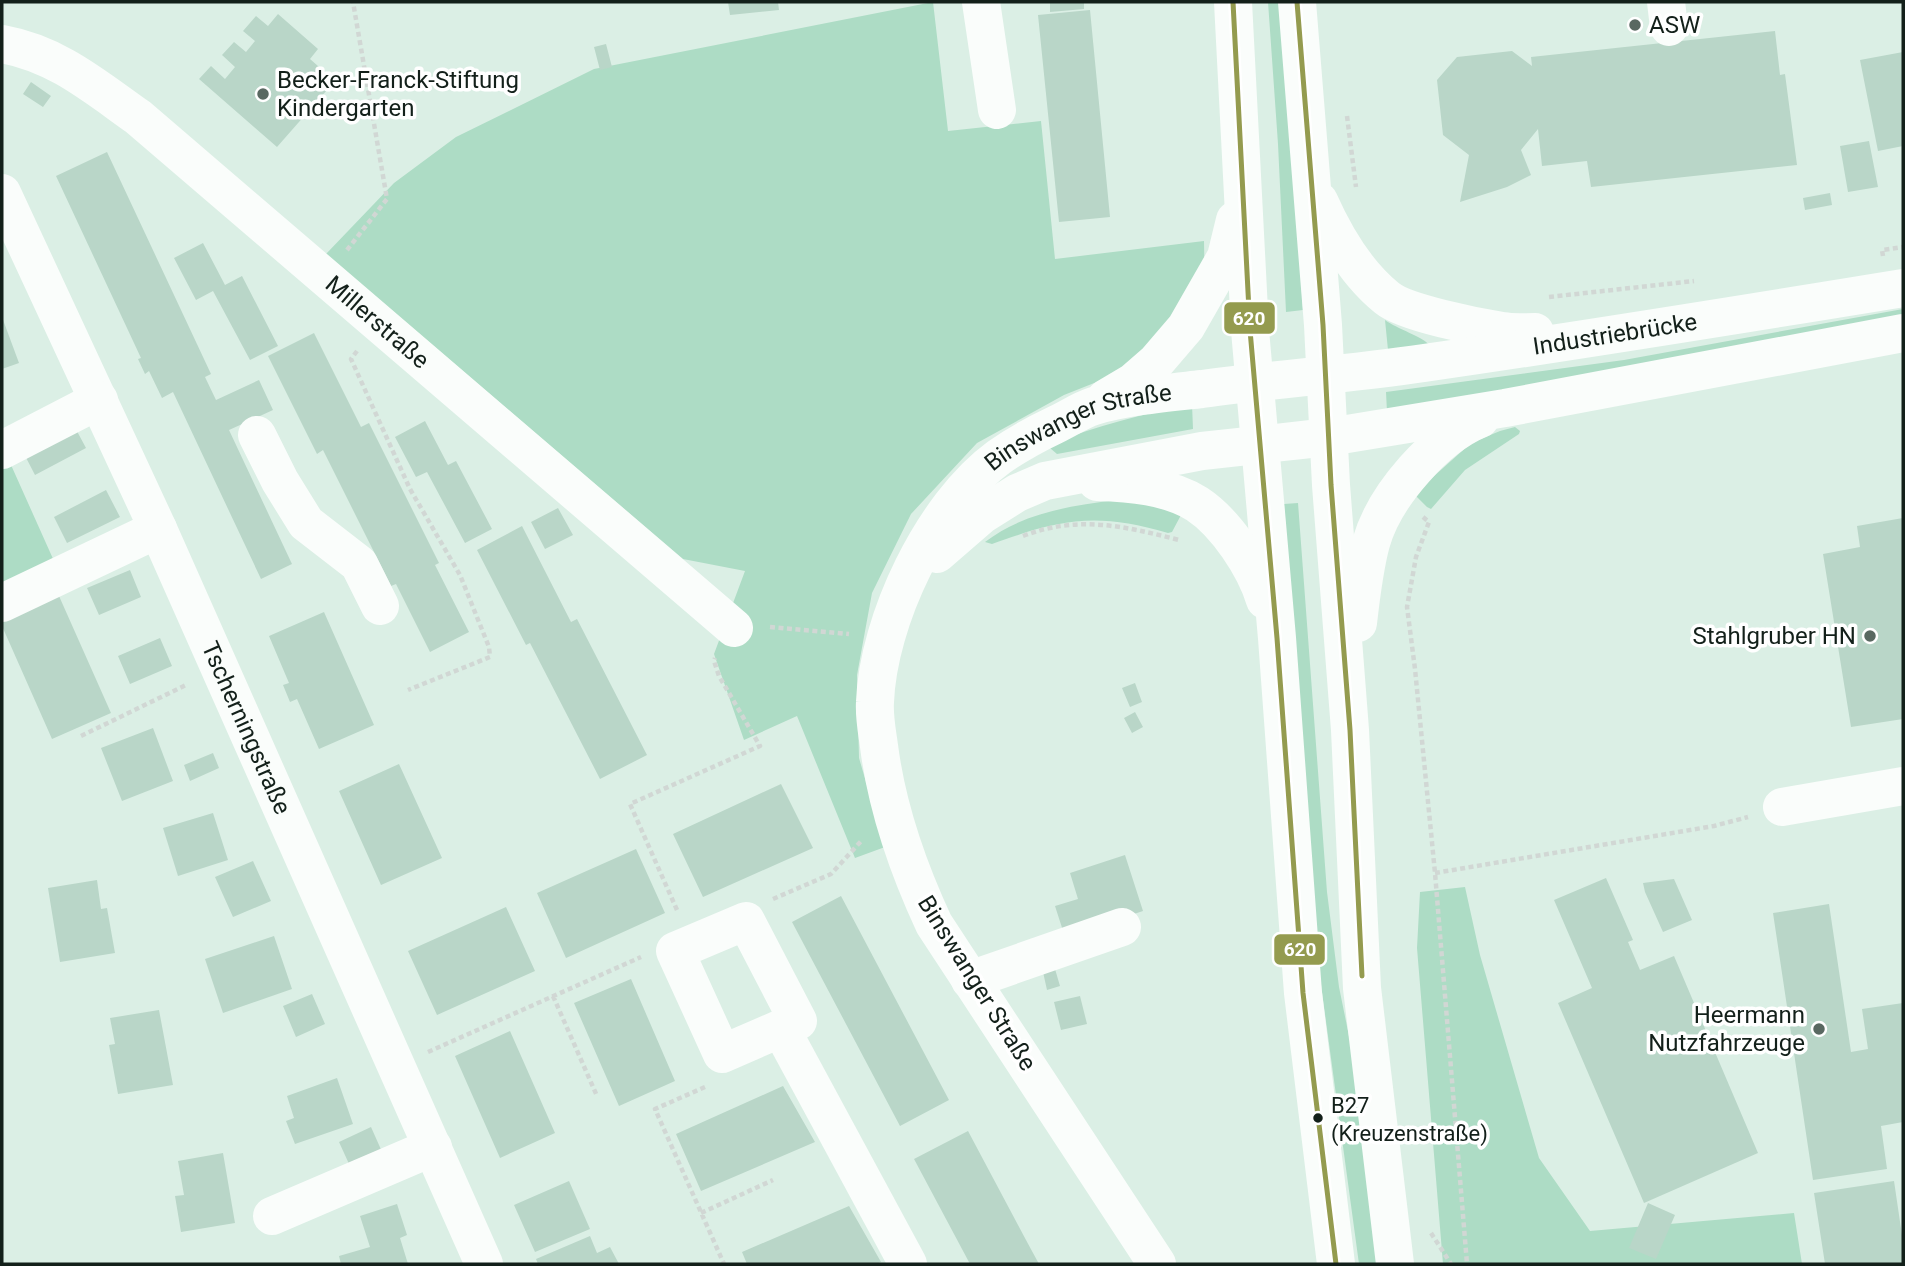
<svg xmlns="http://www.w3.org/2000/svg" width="1905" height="1266" font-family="Roboto,sans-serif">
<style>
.green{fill:#addcc5}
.building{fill:#b9d6c8}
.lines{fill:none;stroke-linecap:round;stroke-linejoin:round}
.path{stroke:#d1d7d4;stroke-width:4.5;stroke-dasharray:5 3.5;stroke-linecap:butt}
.minor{stroke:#fafdfb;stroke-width:38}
.major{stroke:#fafdfb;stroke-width:38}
.bus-1-casing{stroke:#fff;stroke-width:10}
.bus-1{stroke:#949b4f;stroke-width:5}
.poi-dot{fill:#596861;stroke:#fff;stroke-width:2.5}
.bus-dot{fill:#13201a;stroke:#fff;stroke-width:2.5}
.labels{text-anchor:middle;stroke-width:7;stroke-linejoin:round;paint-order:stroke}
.bus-label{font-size:22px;fill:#13201a;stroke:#fff;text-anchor:start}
.poi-label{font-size:24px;fill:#13201a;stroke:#fff;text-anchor:start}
.street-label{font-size:24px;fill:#13201a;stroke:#fff}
.line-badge{stroke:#fff;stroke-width:2.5}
.badge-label{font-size:19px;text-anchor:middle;font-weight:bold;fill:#fff}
</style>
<rect width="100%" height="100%" fill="#dbefe5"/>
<path class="green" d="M933 2 948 131 1041 121 1055 259 1204 241 1205 302 1152 360 1064 395 977 443 911 514 872 593 857 675 859 758 885 847 855 858 797 716 744 740 714 654 745 571 683 559 326 254 394 183 456 137 594 69Z
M1268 2H1281L1289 91 1303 310 1286 312 1278 144Z
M1903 309V320L1387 412 1386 392 1624 360Z
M1385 320C1397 329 1424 337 1429 345L1388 350Z
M1192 404 1193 429 1057 454 1050 448V444C1097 426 1143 414 1192 404Z
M1515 427 1520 431 1519 434 1465 470 1431 509 1427 507 1414 494 1471 443 1500 431Z
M7 456 54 561 2 584V459Z
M1116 500 1144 502 1181 515 1172 532 1168 533C1096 512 1061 519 992 544L985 542C1023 513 1069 506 1116 500Z
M1298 503 1327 892 1339 987 1352 1051 1378 1264H1359L1316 948 1284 504Z
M1465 887 1480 955 1539 1158 1590 1231 1794 1213 1802 1264H1443L1417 948 1420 892Z"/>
<path class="building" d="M728 2H778L779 10 730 15Z
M1050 2H1084V9L1050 12Z
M1090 10 1110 217 1059 222 1038 15Z
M278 14 318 49 310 59 335 81 277 147 199 79 211 66 225 79 235 67 222 55 234 42 246 52 255 41 243 31 256 16 268 26Z
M1775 31 1780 75 1785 74 1797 165 1591 187 1587 161 1542 166 1538 129 1521 150 1531 175 1507 187 1460 202 1469 155 1443 135 1437 80 1457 57 1512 51 1532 66 1531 57Z
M606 44 612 67 600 70 594 47Z
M1903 52V146L1878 151 1860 60Z
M31 82 51 96 43 107 23 94Z
M1869 141 1878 187 1848 192 1840 146Z
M107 152 211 374 205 377 216 400 259 380 273 410 229 430 292 564 261 579 173 392 162 398 149 371 145 374 138 359 141 358 56 176Z
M1830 193 1832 205 1805 210 1803 198Z
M203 243 225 285 242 276 278 346 250 360 213 291 196 300 174 258Z
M2 317 19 363 2 369Z
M314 333 361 427 369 423 439 563 435 565 469 632 430 652 396 584 391 586 323 450 317 454 268 356Z
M71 420 86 448 35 475 20 446Z
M425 421 448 465 456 461 492 529 465 543 427 472 416 477 395 437Z
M106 490 120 517 67 543 54 517Z
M558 508 573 535 545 549 531 522Z
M1903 518V719L1851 727 1823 554 1860 547 1857 526Z
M522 526 571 622 577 619 647 755 600 779 530 643 526 645 477 550Z
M130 570 141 597 99 615 87 588Z
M59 596 111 713 52 739 2 626V621Z
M324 612 374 725 319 749 297 699 290 702 283 685 289 683 269 636Z
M160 638 172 666 130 684 118 656Z
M1135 683 1142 702 1130 707 1122 688Z
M1135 712 1143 727 1132 733 1124 718Z
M153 728 173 781 122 801 101 748Z
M213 753 219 768 190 781 184 765Z
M399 764 442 858 381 885 339 791Z
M781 784 813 848 703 897 673 834Z
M213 813 228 860 178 876 163 828Z
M636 849 665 913 566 958 537 893Z
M1125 855 1143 911 1065 937 1055 906 1078 899 1070 873Z
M253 861 271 901 233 917 215 877Z
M1606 878 1633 940 1628 942 1640 970 1674 956 1758 1153 1644 1203 1558 1003 1592 988 1554 900Z
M1674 879 1692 920 1663 932 1645 892 1643 883Z
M97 880 101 909 107 908 115 953 60 962 48 888Z
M841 896 949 1100 900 1126 792 922Z
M1829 904 1851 1052 1868 1049 1862 1009 1903 1003V1122L1881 1126 1887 1169 1813 1180 1773 913Z
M506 907 535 971 437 1015 408 951Z
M274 936 292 989 223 1013 205 959Z
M1055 969 1060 986 1047 990 1043 972Z
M631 979 675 1081 619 1106 574 1003Z
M312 994 325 1024 296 1037 283 1006Z
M1080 996 1087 1024 1061 1030 1054 1002Z
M159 1010 173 1085 118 1094 109 1045 115 1044 110 1018Z
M510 1031 555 1133 500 1158 455 1056Z
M337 1078 353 1124 295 1144 286 1121 294 1118 287 1096Z
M783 1086 815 1142 701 1191 676 1134Z
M371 1127 387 1163 355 1177 339 1142Z
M968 1131 1026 1240 1039 1264H970L914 1159Z
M223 1153 235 1223 181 1232 175 1196 184 1195 178 1161Z
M569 1181 590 1229 535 1252 514 1205Z
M1894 1181 1903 1242V1264H1825L1814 1193Z
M1648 1203 1675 1215 1656 1259 1629 1248Z
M397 1204 407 1235 400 1238 408 1264H341L339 1256 370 1247 360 1216Z
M849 1206 881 1262 876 1264H747L742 1252Z
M590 1236 597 1253 610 1247 619 1264H538L536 1259Z"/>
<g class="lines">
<path class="path" d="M1347 116 1356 187
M347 250 387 199 353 2
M1883 256 1882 250 1903 247
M1549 297 1694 281
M357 351 351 359 410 489 460 575 489 647 490 657 408 690
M1423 517 1429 522 1416 557 1407 607 1415 669 1435 873 1467 1264
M1023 536C1078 515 1124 526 1179 540
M770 627 849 634
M81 736 188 684
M1435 873 1714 826 1748 817
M773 899 831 874 863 839
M677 910 630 804 760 746 719 676 714 661 715 658
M553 996 597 1096
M428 1052 641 957
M705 1087 655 1109 724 1264
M701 1213 773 1180
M1431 1233 1451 1264"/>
<g class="minor">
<path d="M981 2 997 110"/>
<path d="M1666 2 1669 27"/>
<path id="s1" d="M2 44C57 54 94 86 138 117L734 628"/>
<path id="s2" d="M2 193 158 529 484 1264"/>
<path d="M257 435 280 481 306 523 359 564 380 606"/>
<path d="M2 450 99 400"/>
<path d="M2 603 158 529"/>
<path d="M1782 807 1903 786"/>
<path d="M746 921 798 1021 722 1054 675 951Z"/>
<path d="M970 980 1122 927"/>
<path d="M781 1029 908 1264"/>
<path d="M272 1216 433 1147"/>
</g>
<g class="major">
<path d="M1233 2 1250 330 1277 638 1303 993 1336 1264"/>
<path d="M1297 2 1323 325 1331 485 1350 730 1362 988 1395 1264"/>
<path d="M1319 201C1335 237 1356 273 1387 298 1405 313 1478 327 1502 331 1512 333 1524 332 1535 332"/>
<path d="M1106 398 1133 382 1156 362 1186 327 1226 257 1235 220"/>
<path d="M1097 482C1129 483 1169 486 1197 504 1226 523 1255 567 1265 600"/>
<path d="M937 554 982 515 1017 493 1045 481 1202 451 1329 437 1505 408 1903 333"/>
<path d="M1358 623C1361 596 1364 569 1371 543 1384 496 1436 437 1480 419"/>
<path id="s3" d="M1157 1264 934 924C907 866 887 809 879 746 877 731 874 717 875 702 878 621 932 506 999 457 1016 445 1036 434 1055 425 1068 419 1081 410 1094 406 1129 396 1166 393 1202 389 1276 379 1350 374 1424 363 1584 340 1744 314 1903 288"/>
</g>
<defs>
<path id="bus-1" d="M1233 2 1250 330 1277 638 1303 993 1336 1264
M1297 2 1323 325 1331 485 1350 730 1362 976"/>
</defs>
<use href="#bus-1" class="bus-1-casing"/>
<use href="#bus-1" class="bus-1"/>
</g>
<g class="poi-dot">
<circle cx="1635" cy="25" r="7"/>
<circle cx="263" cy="94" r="7"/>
<circle cx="1870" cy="636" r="7"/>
<circle cx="1819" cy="1029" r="7"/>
</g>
<circle class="bus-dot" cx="1318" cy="1118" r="6"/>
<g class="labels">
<g class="bus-label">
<text x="1331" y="1113">B27<tspan x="1331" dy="28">(Kreuzenstraße)</tspan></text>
</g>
<g class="poi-label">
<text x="1649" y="33">ASW</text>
<text x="277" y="88">Becker-Franck-Stiftung<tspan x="277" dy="28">Kindergarten</tspan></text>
<text x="1856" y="644" text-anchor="end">Stahlgruber HN</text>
<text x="1805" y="1023" text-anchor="end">Heermann<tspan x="1805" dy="28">Nutzfahrzeuge</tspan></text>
</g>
<g class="street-label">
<text dy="8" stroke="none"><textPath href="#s1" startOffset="471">Millerstraße</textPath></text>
<text dy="8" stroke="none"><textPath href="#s3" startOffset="1554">Industriebrücke</textPath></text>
<text dy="8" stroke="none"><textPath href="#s3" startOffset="1006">Binswanger Straße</textPath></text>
<text dy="8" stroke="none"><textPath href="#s2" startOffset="588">Tscherningstraße</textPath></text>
<text transform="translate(977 983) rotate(58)" y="8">Binswanger Straße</text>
</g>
</g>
<g class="line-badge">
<rect x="1223" y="301" width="53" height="34" rx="7" fill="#949b4f"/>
<rect x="1273" y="933" width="53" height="33" rx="7" fill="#949b4f"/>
</g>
<g class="badge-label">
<text x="1249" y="325">620</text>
<text x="1300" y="956">620</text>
</g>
<rect width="1905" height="1266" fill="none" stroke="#13201a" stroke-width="7"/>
</svg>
